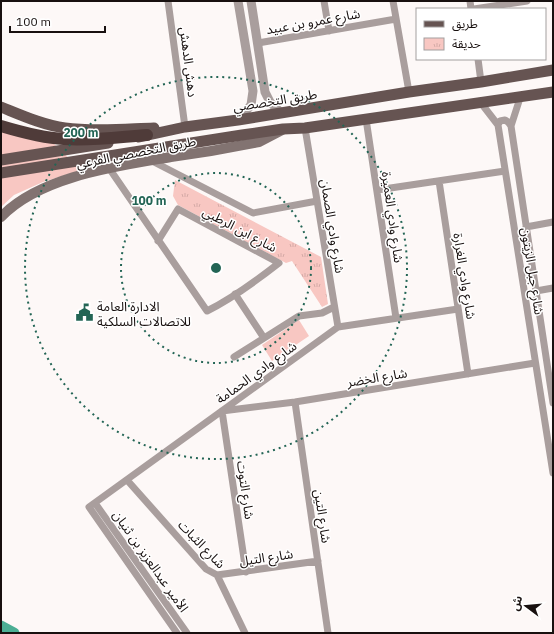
<svg xmlns="http://www.w3.org/2000/svg" width="554" height="634" font-family="'IBM Plex Sans','Noto Sans Arabic',sans-serif">
<style>
.green{fill:#f8c7c2}
.park{fill:url(#park-tufts)}
.lines{fill:none;stroke-linecap:round;stroke-linejoin:round}
.river{stroke:#4cae94;stroke-width:11}
.minor{stroke:#a99e9d;stroke-width:7}
.tertiary{stroke:#a99e9d;stroke-width:9}
.secondary{stroke:#827371;stroke-width:10}
.primary{stroke:#665452;stroke-width:11}
.motorway{stroke:#4f3b39;stroke-width:12}
.ring{fill:none;stroke:#236555;stroke-width:2;stroke-dasharray:2 4}
.labels{text-anchor:middle;stroke-width:3;stroke-linejoin:round;paint-order:stroke}
.street-label{font-size:13px;fill:#18100f;stroke:#fff}
.poi-label{font-size:13px;fill:#18100f;stroke:#fff;text-anchor:start}
.centre{fill:#236555;stroke:#fff;stroke-width:2}
.ring-label{font-size:12px;text-anchor:middle;font-weight:bold;fill:#236555;stroke:#fff;stroke-width:3;stroke-linejoin:round;paint-order:stroke}
</style>
<defs>
<pattern id="park-tufts" width="24" height="20" patternUnits="userSpaceOnUse"><rect width="24" height="20" fill="#f8c7c2"/><path d="M3 7l-1-3M5 7V3M7 7l1-3M15 17l-1-3M17 17v-4M19 17l1-3" fill="none" stroke="#d4aaa6"/></pattern>
</defs>
<rect width="100%" height="100%" fill="#fdf8f7"/>
<path class="green" d="M1 132 53 143 81 170 43 182 14 195 1 207Z
M299 320 309 336 272 361 262 345Z"/>
<path class="park" d="M175 180 321 257 328 304 322 307 292 261 286 263 178 205 173 196Z"/>
<g class="lines">
<path class="river" d="M1 626 14 633"/>
<path class="minor" d="M168 1 185 127
M324 1 329 31
M393 1 409 92
M470 1 471 9
M474 9 527 1
M258 43 396 19
M478 59 481 82
M520 98 511 126 553 403
M481 103 498 125 553 473
M366 119 396 318
M498 125 500 121 505 120 508 122 511 126
M305 128 338 327
M152 161 253 213 317 201
M109 168 207 311C233 298 256 281 279 263L178 209 158 241
M439 181 468 374
M377 190 505 171
M526 227 553 222
M536 291 553 288
M235 294 264 338
M234 357 299 316 322 313 334 307
M295 402 328 633
M127 480 206 569 217 575 245 633
M95 503 187 633
M246 572 222 411 295 402 535 363
M217 575 318 561
M177 633 89 507 338 327 458 309"/>
<path class="tertiary" d="M251 1 265 92 270 102 280 112
M238 120 251 105 253 91 238 1"/>
<path class="secondary" d="M1 217C40 176 118 166 171 157 201 153 230 148 259 142L282 130"/>
<path class="primary" d="M1 107C21 115 43 125 65 128 94 132 125 129 154 128
M139 137 185 127 238 120 409 92 481 82 553 70
M1 160 108 143
M1 173 242 135 283 129 305 128 553 92"/>
<path class="motorway" d="M1 126C21 132 43 138 64 139 91 141 119 137 147 135"/>
</g>
<g class="ring">
<circle cx="216" cy="268" r="95"/>
<circle cx="216" cy="268" r="191"/>
</g>
<defs>
<symbol id="civic-bare" viewBox="-9 -9 18 18"><path d="M-.6-6.5H3V-4.5H.6V-3L4-1V1h2V6H-6V1h2V-1L-.6-3ZM-1.2 2.5V6h2.4V2.5Z" fill="#236555" stroke="#fff" stroke-width="2.5" paint-order="stroke"/></symbol>
</defs>
<g fill-rule="evenodd">
<use href="#civic-bare" x="72" y="300" width="25" height="25"/>
</g>
<g class="labels">
<g class="street-label">
<text transform="translate(313 21) rotate(-10)" y="5">شارع عمرو بن عبيد</text>
<text transform="translate(189 62) rotate(83)" y="5">دهش الدهش</text>
<text transform="translate(275 100) rotate(-9)" y="5">طريق التخصصي</text>
<text transform="translate(136 152) rotate(-11)" y="5">طريق التخصصي الفرعي</text>
<text transform="translate(393 217) rotate(82)" y="5">شارع وادي العميرة</text>
<text transform="translate(333 226) rotate(81)" y="5">شارع وادي الصمان</text>
<text transform="translate(240 229) rotate(28)" y="5">شارع ابن الرطبي</text>
<text transform="translate(533 271) rotate(81)" y="5">شارع جبل الزيتون</text>
<text transform="translate(465 276) rotate(81)" y="5">شارع وادي الغرارة</text>
<text transform="translate(256 372) rotate(-36)" y="5">شارع وادي الحمامة</text>
<text transform="translate(377 377) rotate(-9)" y="5">شارع الخضر</text>
<text transform="translate(246 490) rotate(82)" y="5">شارع التوت</text>
<text transform="translate(323 516) rotate(82)" y="5">شارع التين</text>
<text transform="translate(202 544) rotate(46)" y="5">شارع الثبات</text>
<text transform="translate(266 557) rotate(-8)" y="5">شارع التيل</text>
<text transform="translate(151 561) rotate(55)" y="5">الأمير عبدالعزيز بن ثنيان</text>
</g>
<g class="poi-label">
<text x="97" y="311">الادارة العامة<tspan x="97" dy="15">للاتصالات السلكية</tspan></text>
</g>
</g>
<circle cx="216" cy="268" r="6" class="centre"/>
<g class="ring-label">
<text x="81" y="137">200 m</text>
<text x="149" y="205">100 m</text>
</g>
<rect width="554" height="634" fill="none" stroke="#18100f" stroke-width="4"/>
<rect x="416" y="8" width="130" height="52" fill="#ffffff" stroke="#a39f9f"/>
<rect x="424" y="21" width="20" height="6" fill="#665452" stroke="#a39f9f"/>
<text x="452" y="28" font-size="12" fill="#18100f">طريق</text>
<rect x="424" y="38" width="20" height="12" fill="url(#park-tufts)" stroke="#a39f9f"/>
<text x="452" y="48" font-size="12" fill="#18100f">حديقة</text>
<g transform="translate(526 606) rotate(286)" stroke="#ffffff" stroke-width="3" paint-order="stroke">
<path d="M0-3L7 15L0 10L-7 15Z" fill="#18100f"/>
<text y="-6" font-size="11" font-weight="bold" text-anchor="middle" fill="#18100f">ش</text>
</g>
<path d="M10 26v6h95v-6" fill="none" stroke="#18100f" stroke-width="2"/>
<text x="16" y="26" font-size="12" fill="#18100f" stroke="#ffffff" stroke-width="3" paint-order="stroke">100 m</text>
</svg>
